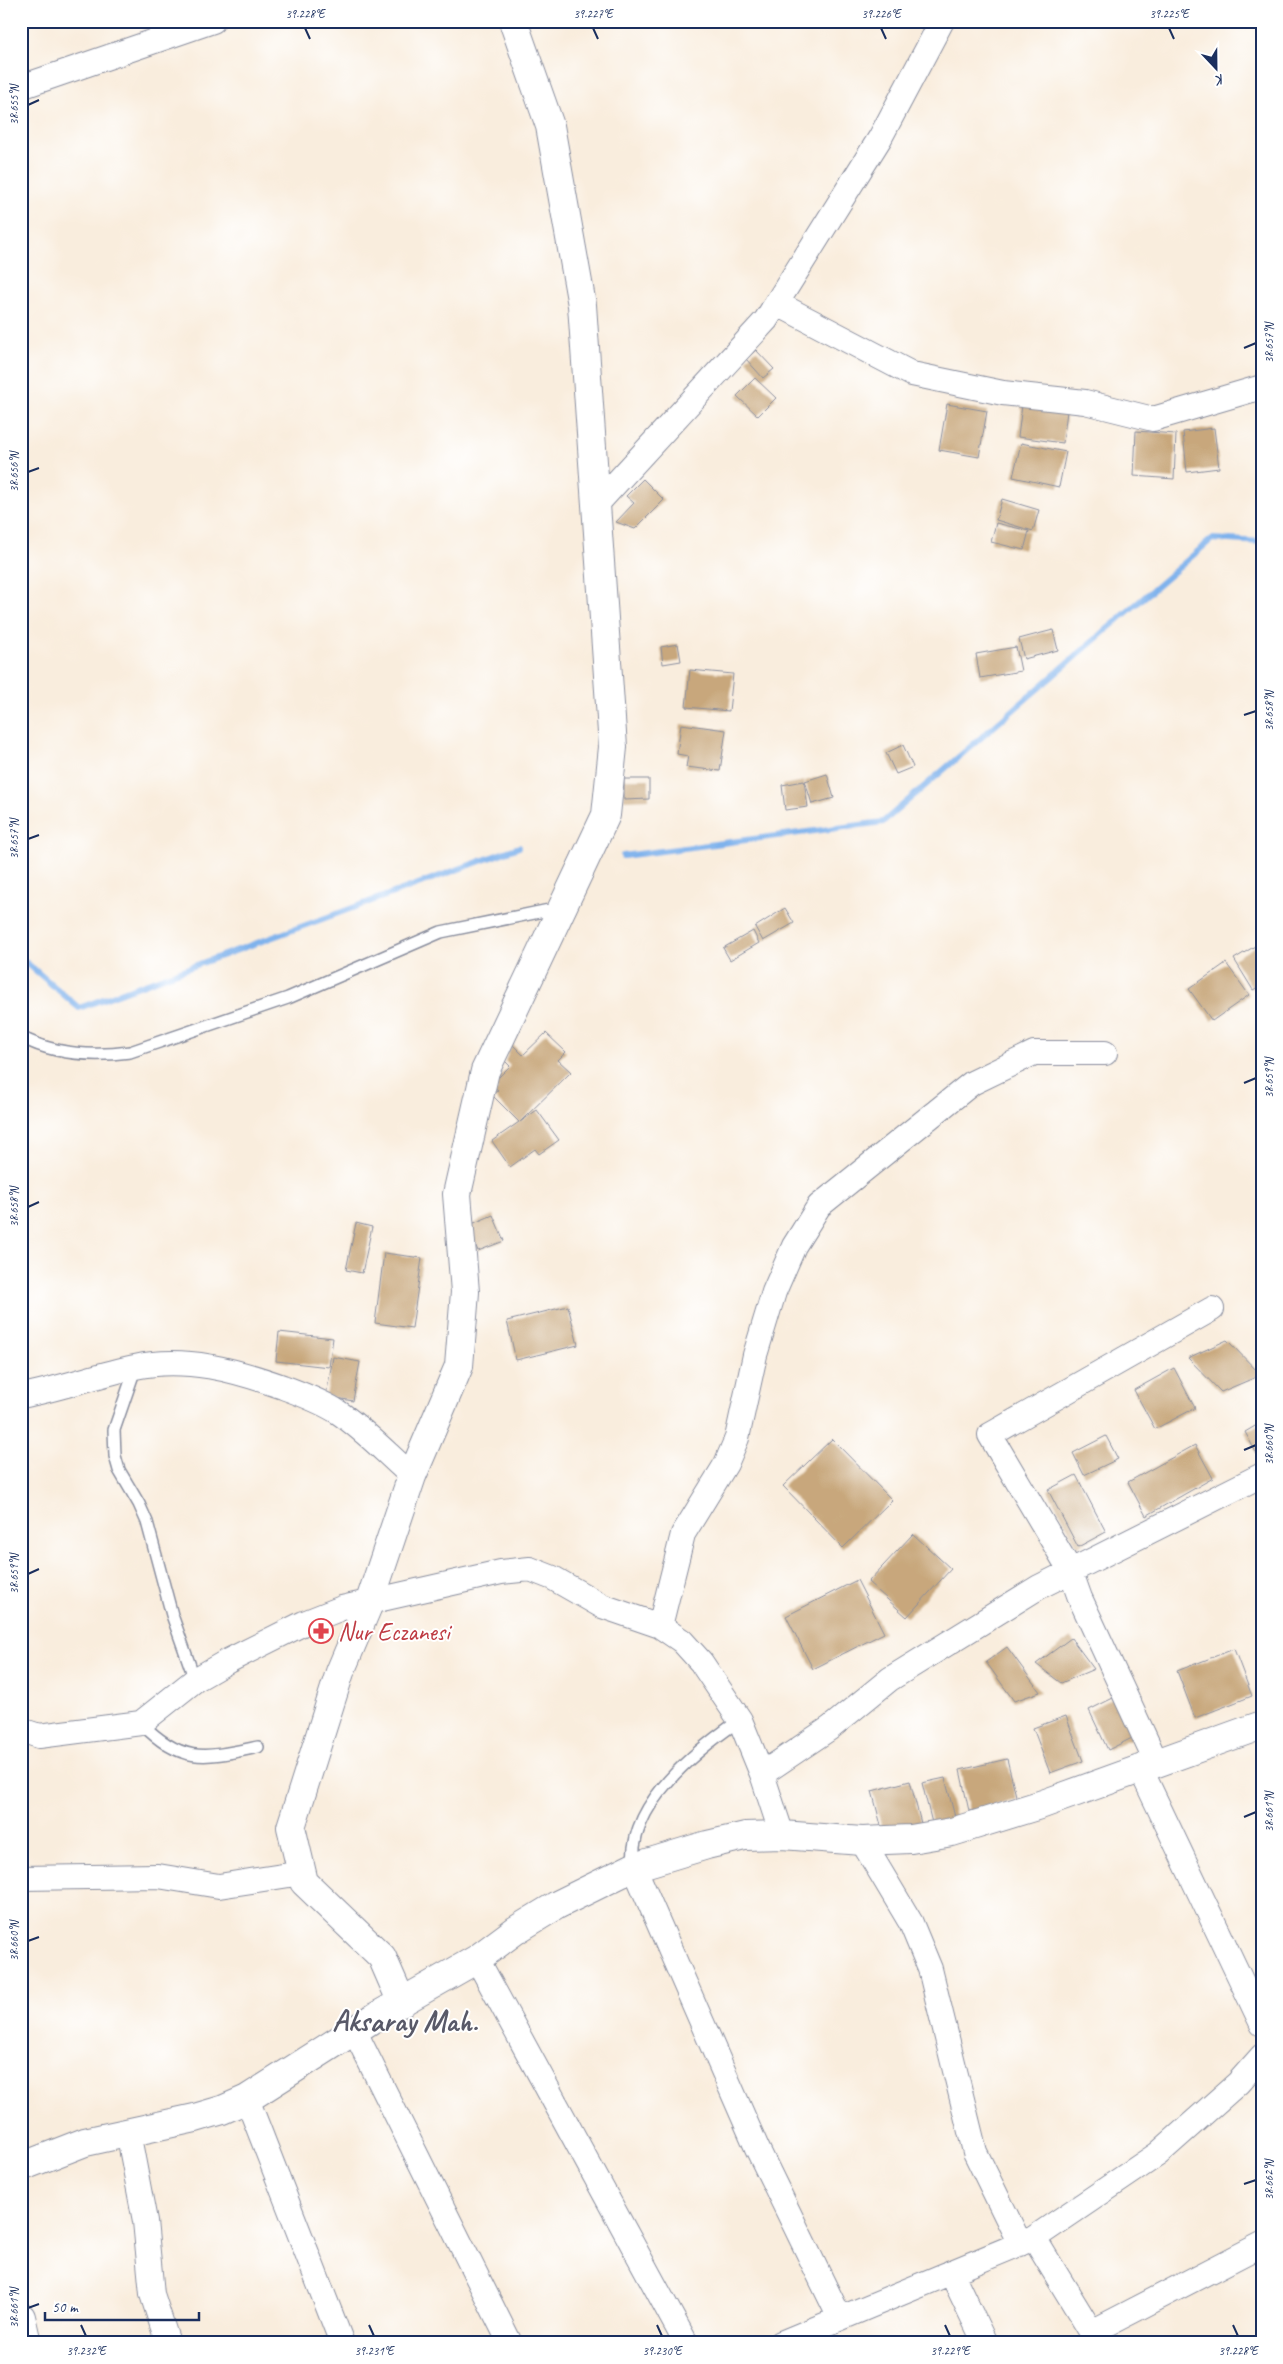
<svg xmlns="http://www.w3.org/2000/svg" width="1283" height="2364" font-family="Caveat,sans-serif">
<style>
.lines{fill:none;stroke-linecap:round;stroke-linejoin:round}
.stream{stroke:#7fb2ec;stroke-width:6}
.building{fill:#c8a77b}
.lane-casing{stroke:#8a8e9e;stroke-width:14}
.street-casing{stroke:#8a8e9e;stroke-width:26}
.secondary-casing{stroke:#8a8e9e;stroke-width:30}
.lane{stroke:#fff;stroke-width:11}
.street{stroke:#fff;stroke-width:24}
.secondary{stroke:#fff;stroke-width:28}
.ticks{fill:none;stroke:#1b2f5e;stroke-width:2}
.labels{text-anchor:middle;stroke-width:4;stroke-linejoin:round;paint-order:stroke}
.health-label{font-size:25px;fill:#be3a42;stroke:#fff;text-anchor:start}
.district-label{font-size:30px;font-weight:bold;fill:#585968;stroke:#fff}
.neatline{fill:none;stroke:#1b2f5e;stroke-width:2}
.ticks-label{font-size:12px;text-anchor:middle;fill:#1b2f5e}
</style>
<rect width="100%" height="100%" fill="#fff"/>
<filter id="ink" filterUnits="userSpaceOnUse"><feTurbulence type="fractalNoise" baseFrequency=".02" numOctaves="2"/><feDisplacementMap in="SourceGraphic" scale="10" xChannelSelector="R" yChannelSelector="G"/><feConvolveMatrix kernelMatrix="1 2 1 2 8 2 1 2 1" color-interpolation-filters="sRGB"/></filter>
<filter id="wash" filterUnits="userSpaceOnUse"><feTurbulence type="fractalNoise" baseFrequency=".0096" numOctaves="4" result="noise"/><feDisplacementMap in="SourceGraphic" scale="20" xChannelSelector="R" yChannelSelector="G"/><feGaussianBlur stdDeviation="1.12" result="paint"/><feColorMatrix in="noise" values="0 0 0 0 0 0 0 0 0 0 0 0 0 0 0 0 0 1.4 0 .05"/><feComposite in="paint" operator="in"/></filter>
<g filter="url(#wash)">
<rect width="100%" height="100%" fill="#f9eddd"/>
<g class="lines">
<path class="stream" d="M623 856 883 822 1212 539 1262 542
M21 958 79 1008 519 847"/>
</g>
<g id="blocks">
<path class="building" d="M756 350 774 369 763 378 746 359Z
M755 378 776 398 758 416 737 396Z
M947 404 987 411 979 457 939 450Z
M1022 405 1067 411 1063 443 1018 437Z
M1214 428 1219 468 1187 472 1183 432Z
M1136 431 1176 434 1174 479 1134 476Z
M1021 443 1066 452 1059 487 1013 477Z
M643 479 664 500 635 529 616 522 634 503 626 496Z
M1002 499 1039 510 1033 531 996 520Z
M996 523 1029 531 1024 550 991 542Z
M1053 630 1058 650 1024 659 1019 639Z
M678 644 681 661 663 664 661 647Z
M1016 647 1021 671 980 678 976 654Z
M690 670 733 674 729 711 686 707Z
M681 724 726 730 720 771 686 767 688 756 677 754Z
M903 745 913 767 896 774 886 753Z
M827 774 834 798 812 804 805 781Z
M624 779H649V799L624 800Z
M804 781 808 807 785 810 782 785Z
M785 908 794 923 763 941 755 927Z
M753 931 759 943 730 960 723 948Z
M1260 943 1262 985 1253 990 1234 959Z
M1226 963 1249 995 1212 1021 1189 989Z
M546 1033 566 1052 558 1060 571 1072 520 1122 537 1110 559 1140 539 1154 535 1149 510 1167 492 1141 519 1122 492 1095 498 1090 492 1084 510 1066 505 1061 512 1044 523 1055Z
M493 1215 504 1241 478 1251 467 1226Z
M356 1223 372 1227 362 1273 346 1270Z
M384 1253 422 1258 412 1328 375 1323Z
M568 1306 578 1345 516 1360 507 1321Z
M279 1332 333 1338 329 1367 276 1361Z
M1227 1340 1261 1375 1221 1392 1188 1358Z
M333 1357 360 1362 353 1401 326 1396Z
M1174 1368 1195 1408 1155 1429 1134 1390Z
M1262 1422V1456L1259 1458 1245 1432Z
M1106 1436 1118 1459 1084 1475 1073 1453Z
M832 1439 892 1500 843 1548 783 1486Z
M1195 1445 1213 1478 1146 1516 1128 1482Z
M1076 1475 1106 1532 1078 1547 1048 1490Z
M913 1534 951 1569 907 1617 868 1582Z
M857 1580 884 1633 813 1669 786 1616Z
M1071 1638 1094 1669 1061 1683 1036 1664Z
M1007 1647 1040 1692 1014 1701 986 1662Z
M1234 1649 1252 1696 1195 1718 1177 1671Z
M1115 1697 1134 1737 1108 1750 1089 1710Z
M1066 1716 1083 1761 1050 1773 1033 1728Z
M1007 1759 1017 1800 969 1811 960 1770Z
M945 1778 956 1821 933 1827 922 1783Z
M910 1781 922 1827 884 1837 872 1791Z"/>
</g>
</g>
<g filter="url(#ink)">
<use href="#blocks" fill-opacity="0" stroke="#8a8e9e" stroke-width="1"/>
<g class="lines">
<defs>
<path id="lane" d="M21 1037C55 1055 92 1057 130 1052L288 998 441 932 559 908
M136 1366 114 1430 115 1456 119 1470 139 1504 147 1522 172 1615 195 1680
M141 1723C182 1765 205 1758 258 1747
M634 1867C626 1806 695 1751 740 1720"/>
<path id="street" d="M21 87 213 21
M776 303 912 374 1003 393 1085 402 1153 419 1262 387
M595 506 766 320 880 138 942 21
M21 1396C60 1389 96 1375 135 1367 185 1356 235 1370 283 1387 301 1394 321 1401 338 1412 365 1430 388 1455 412 1476
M660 1626 683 1534 726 1464 737 1438 755 1355 774 1292 794 1246 819 1206 972 1083 1034 1053H1105
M21 1730 39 1736 141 1723 195 1680 228 1661 304 1623 342 1608 501 1572 530 1569 553 1578 602 1606 660 1626 682 1641 701 1662 740 1720 762 1774
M1157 1764 1080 1598 1070 1570 990 1435 1212 1309
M1141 1770 1262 2024
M782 1835 762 1774 830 1728 890 1679 1039 1587 1262 1475
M862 1841 911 1923 930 1969 975 2152 1020 2244
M634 1867 757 2148 840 2318
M21 1878 158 1876 219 1886 302 1873
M477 1959 686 2343
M355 2032 510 2343
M247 2099 342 2343
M128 2132 145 2221 152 2294 168 2343
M1034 2238 1098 2343
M951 2272 985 2343
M1092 2332 1262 2244
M781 2343 1034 2238 1158 2154 1238 2083 1262 2056"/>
<path id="secondary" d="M402 2003 382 1957 304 1882 291 1827 340 1672 370 1601 412 1476 459 1366 465 1292 457 1194 485 1071 606 815 613 747 582 305 550 126 513 21
M21 2167 85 2142 195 2118 222 2110 247 2099 377 2016 477 1959 516 1930 557 1905 634 1867 707 1845 745 1836 782 1835 862 1841 911 1839 952 1832 1043 1804 1262 1725
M21 2317 27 2343"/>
</defs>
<use href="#lane" class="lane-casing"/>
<use href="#street" class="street-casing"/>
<use href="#secondary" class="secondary-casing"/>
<use href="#lane" class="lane"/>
<use href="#street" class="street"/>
<use href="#secondary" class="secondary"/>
</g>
</g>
<path class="ticks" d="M305 28 310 39M593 28 598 39M881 28 886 39M1169 28 1174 39M28 105 39 100M1244 348 1256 343M28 472 39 468M1244 715 1256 711M28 839 39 835M1244 1083 1256 1078M28 1207 39 1202M1244 1450 1256 1445M28 1574 39 1569M1244 1817 1256 1812M28 1941 39 1937M1244 2184 1256 2180M28 2308 39 2304M81 2325 86 2336M369 2325 374 2336M657 2325 662 2336M945 2325 950 2336M1233 2325 1238 2336"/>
<defs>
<symbol id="pharmacy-ring" viewBox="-11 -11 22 22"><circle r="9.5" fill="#fff" stroke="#e0444e" stroke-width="1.5"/><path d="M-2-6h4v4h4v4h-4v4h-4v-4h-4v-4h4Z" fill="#e0444e"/></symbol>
</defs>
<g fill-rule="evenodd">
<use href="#pharmacy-ring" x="307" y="1617" width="28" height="28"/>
</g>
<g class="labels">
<g class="health-label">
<text x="338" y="1640">Nur Eczanesi</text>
</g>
<g class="district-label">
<text x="405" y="2031">Aksaray Mah.</text>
</g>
</g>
<rect width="1283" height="2364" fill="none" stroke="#fff" stroke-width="55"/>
<g transform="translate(1216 68) rotate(158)" stroke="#ffffff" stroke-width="4" paint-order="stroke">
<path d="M0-4L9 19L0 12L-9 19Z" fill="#1b2f5e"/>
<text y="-8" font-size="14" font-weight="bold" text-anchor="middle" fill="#1b2f5e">K</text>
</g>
<path d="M45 2312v8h154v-8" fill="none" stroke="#1b2f5e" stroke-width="2.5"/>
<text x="52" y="2312" font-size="15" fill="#1b2f5e" stroke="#ffffff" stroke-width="4" paint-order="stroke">50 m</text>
<rect x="28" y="28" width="1228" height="2308" class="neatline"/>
<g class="ticks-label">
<text x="305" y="18">39.228°E</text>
<text x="593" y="18">39.227°E</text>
<text x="881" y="18">39.226°E</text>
<text x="1169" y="18">39.225°E</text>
<text transform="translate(14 105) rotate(-90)" y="4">38.655°N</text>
<text transform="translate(1269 343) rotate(-90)" y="4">38.657°N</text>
<text transform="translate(14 472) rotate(-90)" y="4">38.656°N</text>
<text transform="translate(1269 711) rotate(-90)" y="4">38.658°N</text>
<text transform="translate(14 839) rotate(-90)" y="4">38.657°N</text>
<text transform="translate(1269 1078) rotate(-90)" y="4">38.659°N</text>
<text transform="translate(14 1207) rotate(-90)" y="4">38.658°N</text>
<text transform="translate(1269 1445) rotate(-90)" y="4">38.660°N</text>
<text transform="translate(14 1574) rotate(-90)" y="4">38.659°N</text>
<text transform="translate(1269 1812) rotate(-90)" y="4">38.661°N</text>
<text transform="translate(14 1941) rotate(-90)" y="4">38.660°N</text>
<text transform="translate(1269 2180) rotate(-90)" y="4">38.662°N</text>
<text transform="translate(14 2308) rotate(-90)" y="4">38.661°N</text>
<text x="86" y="2355">39.232°E</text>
<text x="374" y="2355">39.231°E</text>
<text x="662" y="2355">39.230°E</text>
<text x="950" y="2355">39.229°E</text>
<text x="1238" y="2355">39.228°E</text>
</g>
</svg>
